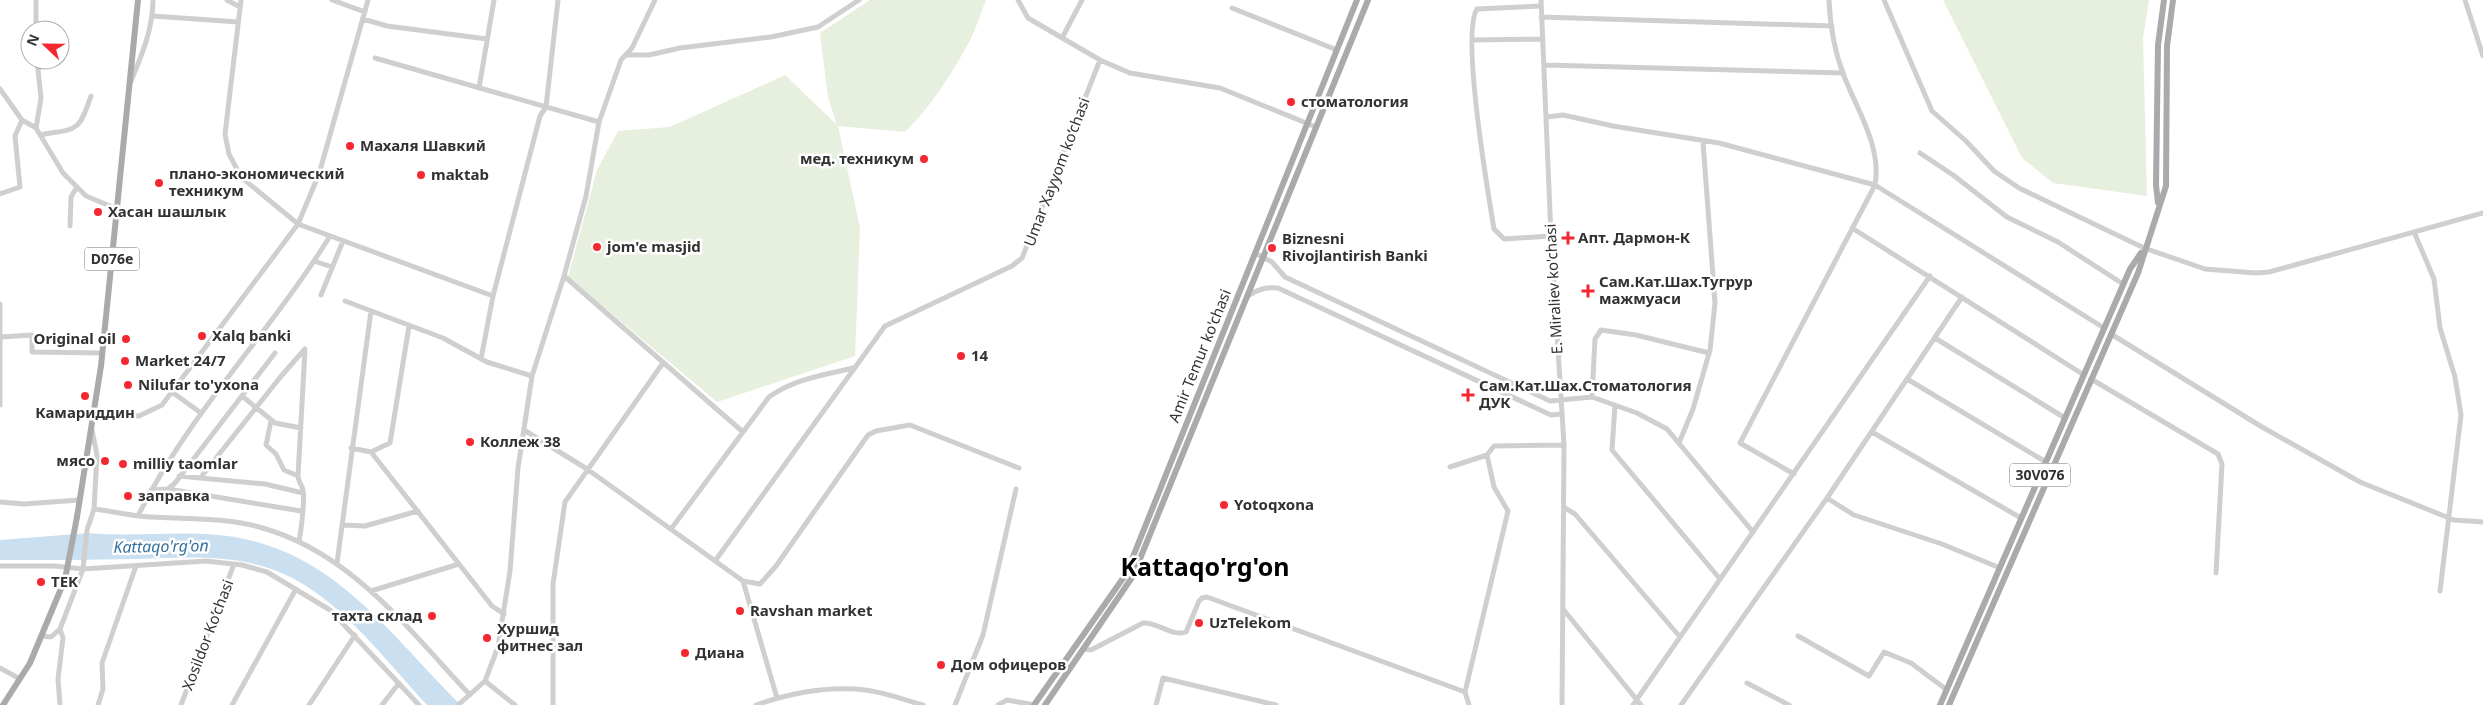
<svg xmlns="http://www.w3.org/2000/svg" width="2483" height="705" font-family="'Noto Sans',sans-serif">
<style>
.green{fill:#e7efdf}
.water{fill:#cae0f0}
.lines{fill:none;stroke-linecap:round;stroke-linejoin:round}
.minor{stroke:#cfcfcf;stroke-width:5}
.major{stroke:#aaa;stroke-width:6}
.major-bridge{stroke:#aaa;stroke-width:6}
.poi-dot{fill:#f52730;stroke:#fff;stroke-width:2}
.labels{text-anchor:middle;stroke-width:5;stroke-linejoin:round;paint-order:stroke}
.shield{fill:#fff;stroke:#707070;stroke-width:1}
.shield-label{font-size:14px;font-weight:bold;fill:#323232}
.poi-label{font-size:15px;font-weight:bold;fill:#323232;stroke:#fff;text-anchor:start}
.street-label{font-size:15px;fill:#323232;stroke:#fff}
.water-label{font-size:16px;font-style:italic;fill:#36729d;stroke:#fff}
.town-label{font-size:25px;font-weight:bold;fill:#000;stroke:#fff}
</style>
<rect width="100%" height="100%" fill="#fff"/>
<path class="green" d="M870 0H986C981 12 977 25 972 36 958 65 928 111 905 132L838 126 860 228 855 356 717 402 568 277 597 170 618 131 670 127 785 75 837 125 828 97 820 33Z
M1943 0H2149L2143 38 2147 196 2053 183 2022 158Z"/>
<path class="water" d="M89 533C132 537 175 531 218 535 331 545 388 633 461 705H427C389 664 353 616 306 586 254 552 195 557 137 559 91 560 45 560 0 560V540Z"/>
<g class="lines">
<path class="minor" d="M227 0 240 7
M241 0 225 134 229 154 241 177 298 224 493 296
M332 0 365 12
M1018 0 1028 18 1100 60 1130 73 1220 88 1316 127
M1541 0 1551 236 1564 445 1562 705
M1884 0 1932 111 1966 141 1994 171 2019 188 2144 248 2205 269 2256 273 2269 272 2483 213
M2465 0 2483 56
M1541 6 1477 9C1461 34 1488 193 1494 229L1504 239 1551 236
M1232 8 1337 50
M153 16 238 22
M1541 17 1832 26
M363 19 387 26 487 39
M36 30V0
M1062 38 1082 0
M1473 40 1543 39
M626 55H649L680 48 771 37 818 27 859 0
M375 58 599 122
M1544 65 1843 73
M131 81C142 55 153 28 153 0
M479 88 494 0
M0 89 22 120 36 128 63 173 86 196 117 209
M1547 117 1563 115 1613 126 1719 143 1875 185 2104 328
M36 128 41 98 37 60
M40 135C77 128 78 134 91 96
M1920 153 1953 175 2007 217 2058 242 2123 284
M0 194 20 187 15 136 22 120
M70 226 71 197 77 187
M1852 228 2084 375
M2414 232 2434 279 2440 328 2455 377 2461 415 2440 591
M1255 253 1272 262 1285 277 1550 401 1592 397 1637 413 1667 429 1753 532
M314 261 332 267
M564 276 743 432
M321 295 343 241
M1248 296C1258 289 1266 287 1278 288L1551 415 1562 414
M345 301 443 338 487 362 532 376
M0 304V405
M2111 334 2262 427 2360 482 2454 520 2483 522
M1 337 32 335V352L102 353
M1935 338 2065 418
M481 359 493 296 540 116 546 107 558 0
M1907 379 2046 462
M2091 379 2218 454 2222 464 2216 573
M172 392 201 413
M242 396 275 423 301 428
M1592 397 1595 339 1601 330 1636 335 1709 353
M1615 405 1612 450 1720 579
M93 411 139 416 162 405 298 224 319 174 368 0
M271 421 266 445 276 454 284 470 298 476
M524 430 587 469 743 581 777 698
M1872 432 2021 518
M1679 443 1693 409 1710 350 1715 303 1703 142
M351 448 371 452 492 606 504 614
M371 452 390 443 409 326
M1450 467 1487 455 1494 446 1564 445
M1794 474 1740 443 1875 185C1882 147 1857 110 1844 76 1835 53 1830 24 1829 0
M179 476 265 484 303 493
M201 477 282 375 305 349 298 476C298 481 302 485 303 490 305 499 301 531 299 541
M168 489 301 511
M151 490 168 489 175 483 275 353
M1827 498 1854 515 1942 544 2000 568
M0 502 24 504 79 500
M1565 508 1575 514 1680 637
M94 509C109 511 124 514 139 516 179 520 220 516 259 527 350 551 408 629 470 695
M138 516C188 414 271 332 330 236
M343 525 365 526 418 511
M671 529 769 397C794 379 824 375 853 368
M715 561 885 326 1012 266 1022 258 1100 60
M337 563 371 311
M0 566H54L83 569 206 561 242 565 267 572 330 610 419 705
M743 581 760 584 776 566 868 435 876 431 910 425 1019 468
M371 591 459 564
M1563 609 1641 705
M60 629 63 638 58 679 60 705
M42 636 51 637 60 629 83 569 87 530 94 509 97 455 92 430
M1798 636 1869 676 1884 652 1911 663 1947 690
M1084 649 1091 650 1143 623C1158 622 1172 637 1186 632L1199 601 1202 598 1207 597 1465 692
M0 668 20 679
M485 681 515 705
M1747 683 1789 705
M98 705 103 689 102 663 136 566
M181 705 234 564
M232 705 296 589
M309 705 355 635
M382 705 399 683
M458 705 485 681 498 647 510 571 518 468 532 376 564 276 586 196 599 122 621 60 632 48 655 0
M553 705V584L565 502 663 363
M756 705C787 694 822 687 855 689 878 690 901 699 923 705
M955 705 983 635 1016 489
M998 705 1007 700 1035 705
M1156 705 1163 678 1276 705
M1469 705 1465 692 1508 511 1494 487 1487 455
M1633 705 1930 276
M1681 705 1827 498 1962 297"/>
<path class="major" d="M2158 203 2156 185 2158 45 2164 0
M77 517 101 366 138 0
M3 705 30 663 65 579
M1034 705 1126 574 1357 0
M1045 705 1133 576 1368 0
M1940 705 2130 269 2141 253
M1949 705 2138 273 2166 186 2167 46 2173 0"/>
<path class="major-bridge" d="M65 579 77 517"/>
</g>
<g class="poi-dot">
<circle cx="1291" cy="102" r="5"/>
<circle cx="350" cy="146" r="5"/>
<circle cx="924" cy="159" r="5"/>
<circle cx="421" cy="175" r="5"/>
<circle cx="159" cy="183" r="5"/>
<circle cx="98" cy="212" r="5"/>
<path d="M1565.5 230.5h5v5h5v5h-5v5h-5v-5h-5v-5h5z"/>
<circle cx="597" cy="247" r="5"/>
<circle cx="1272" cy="248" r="5"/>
<path d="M1585.5 283.5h5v5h5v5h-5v5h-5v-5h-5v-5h5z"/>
<circle cx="202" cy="336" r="5"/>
<circle cx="126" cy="339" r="5"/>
<circle cx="961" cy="356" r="5"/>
<circle cx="125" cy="361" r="5"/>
<circle cx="128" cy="385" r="5"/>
<path d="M1465.5 387.5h5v5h5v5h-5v5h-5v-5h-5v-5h5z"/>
<circle cx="85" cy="396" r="5"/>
<circle cx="470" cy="442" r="5"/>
<circle cx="105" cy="461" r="5"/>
<circle cx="123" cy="464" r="5"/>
<circle cx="128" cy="496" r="5"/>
<circle cx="1224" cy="505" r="5"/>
<circle cx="41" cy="582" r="5"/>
<circle cx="740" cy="611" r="5"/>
<circle cx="432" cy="616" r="5"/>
<circle cx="1199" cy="623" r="5"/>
<circle cx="487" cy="638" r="5"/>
<circle cx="685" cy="653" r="5"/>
<circle cx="941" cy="665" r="5"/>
</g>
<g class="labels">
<g class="shield">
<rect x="84.5" y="247.5" width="55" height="23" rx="4"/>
<rect x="2010" y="463.5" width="60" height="23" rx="4"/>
</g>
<g class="shield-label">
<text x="112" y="264">D076e</text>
<text x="2040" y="480">30V076</text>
</g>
<g class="poi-label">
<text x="1301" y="107">стоматология</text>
<text x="360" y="151">Махаля Шавкий</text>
<text x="914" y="164" text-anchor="end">мед. техникум</text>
<text x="169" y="179">плано-экономический<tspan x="169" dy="17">техникум</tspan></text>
<text x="431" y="180">maktab</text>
<text x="108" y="217">Хасан шашлык</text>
<text x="1578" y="243">Апт. Дармон-К</text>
<text x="1282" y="244">Biznesni<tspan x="1282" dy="17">Rivojlantirish Banki</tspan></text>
<text x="607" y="252">jom'e masjid</text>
<text x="1599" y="287">Сам.Кат.Шах.Тугрур<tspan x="1599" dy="17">мажмуаси</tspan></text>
<text x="212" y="341">Xalq banki</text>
<text x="116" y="344" text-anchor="end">Original oil</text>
<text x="971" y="361">14</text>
<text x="135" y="366">Market 24/7</text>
<text x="138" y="390">Nilufar to'yxona</text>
<text x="1479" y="391">Сам.Кат.Шах.Стоматология<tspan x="1479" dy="17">ДУК</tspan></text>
<text x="85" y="418" text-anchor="middle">Камариддин</text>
<text x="480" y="447">Коллеж 38</text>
<text x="95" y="466" text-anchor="end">мясо</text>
<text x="133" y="469">milliy taomlar</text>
<text x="138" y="501">заправка</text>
<text x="1234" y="510">Yotoqxona</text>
<text x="51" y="587">TEK</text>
<text x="750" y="616">Ravshan market</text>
<text x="422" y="621" text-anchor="end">тахта склад</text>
<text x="1209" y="628">UzTelekom</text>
<text x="497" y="634">Хуршид<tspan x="497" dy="17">фитнес зал</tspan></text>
<text x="695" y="658">Диана</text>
<text x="951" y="670">Дом офицеров</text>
</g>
<g class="street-label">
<text transform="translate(1057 172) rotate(-69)" y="5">Umar Xayyom ko‘chasi</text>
<text transform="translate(1554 289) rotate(-93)" y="5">E. Miraliev ko'chasi</text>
<text transform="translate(1200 356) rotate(-68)" y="5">Amir Temur ko'chasi</text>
<text transform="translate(208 635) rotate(-69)" y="5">Xosildor Ko’chasi</text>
</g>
<g class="water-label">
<text transform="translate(161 546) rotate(-1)" y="6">Kattaqo'rg'on</text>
</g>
<g class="town-label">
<text x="1205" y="576">Kattaqo'rg'on</text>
</g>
</g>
<g transform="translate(45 45) rotate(292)"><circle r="24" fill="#ffffff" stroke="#adadad"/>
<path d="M0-4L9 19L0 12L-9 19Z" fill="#f52730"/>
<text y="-8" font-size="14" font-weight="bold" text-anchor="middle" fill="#323232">N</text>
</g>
</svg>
